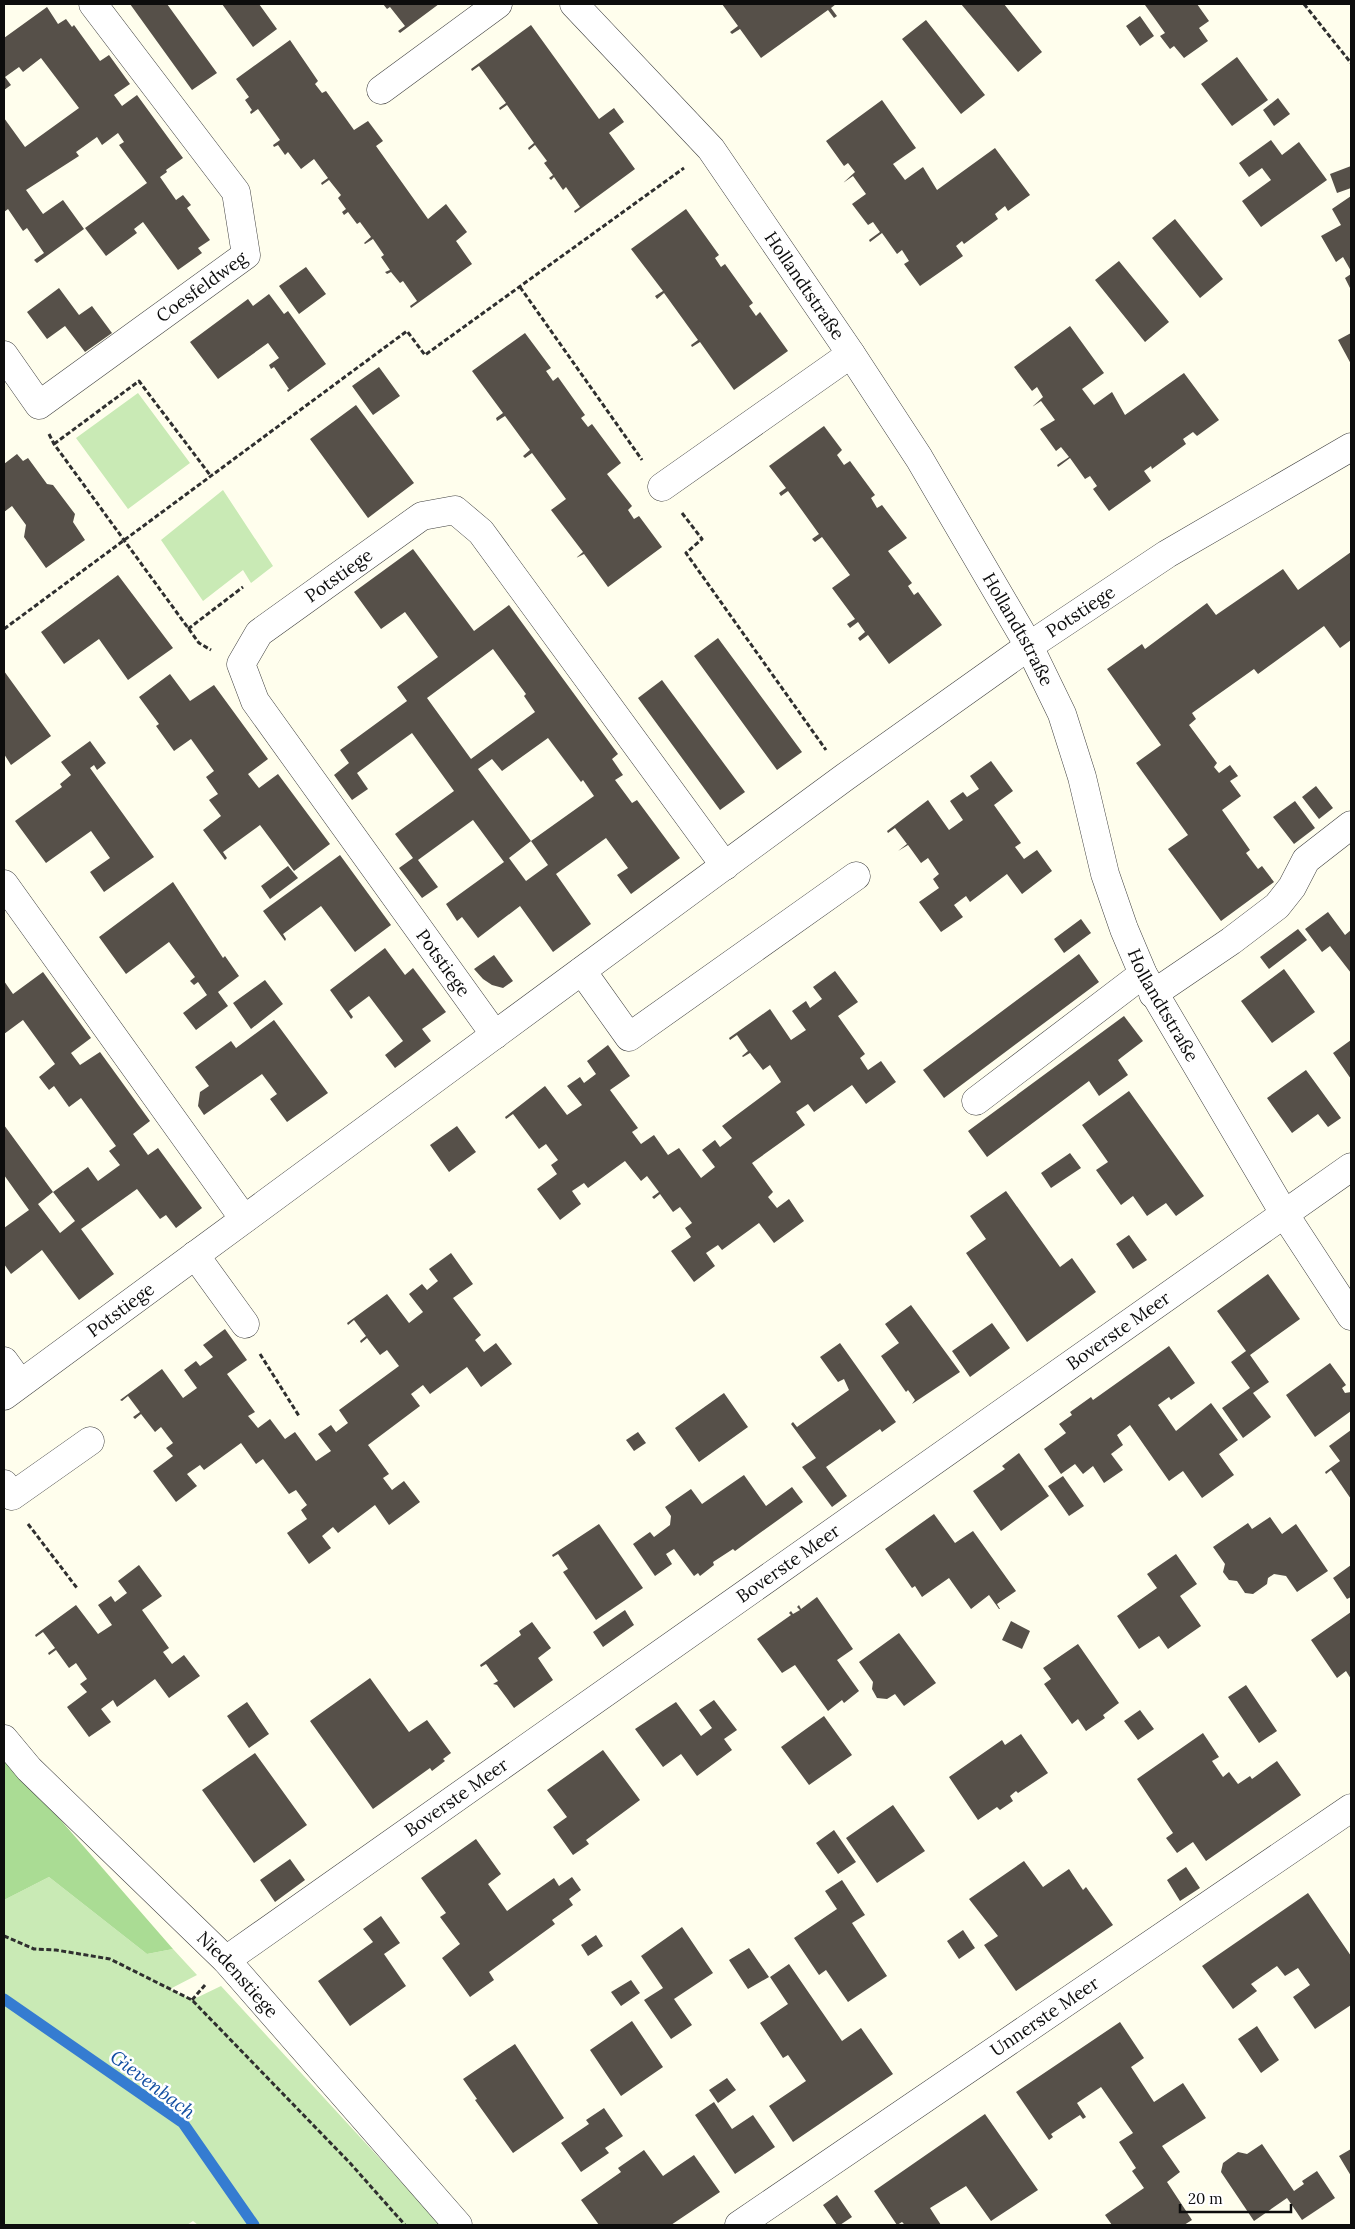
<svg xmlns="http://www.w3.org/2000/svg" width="1355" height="2229" font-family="Lora,serif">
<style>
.green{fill:#c9eab5}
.forest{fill:#aadc94}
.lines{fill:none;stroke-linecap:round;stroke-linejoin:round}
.stream{stroke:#357cd1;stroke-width:11}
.building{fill:#565049;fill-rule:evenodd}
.minor-casing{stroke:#404040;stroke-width:29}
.path{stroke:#2f2f2f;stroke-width:3;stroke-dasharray:5 2.5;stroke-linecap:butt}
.minor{stroke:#fff;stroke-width:28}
.labels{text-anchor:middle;stroke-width:5;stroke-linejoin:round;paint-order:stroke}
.street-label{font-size:18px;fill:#0d0d0d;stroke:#fff}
.water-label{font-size:19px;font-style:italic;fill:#134fa2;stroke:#fff}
</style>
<rect width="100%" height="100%" fill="#fffeed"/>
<path class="green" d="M138 393 190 463 128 509 76 438Z
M223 490 273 566 251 583 243 570 203 601 161 540Z
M49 1877 147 1954 173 1949 197 1975 170 1989 192 2000 221 1986 441 2225H198L193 2221 187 2225H4V1900Z"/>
<path class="forest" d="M4 1755 173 1949 147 1954 49 1877 4 1900Z"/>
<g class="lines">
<path class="stream" d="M4 1999 183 2123 254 2225"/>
</g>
<path class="building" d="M130 4H167L217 73 192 90Z
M222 4H259L277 29 253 47Z
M383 4H439L400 33 398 31 405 26 390 7 387 9Z
M722 4H836L831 8 837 16 834 18 828 10 761 58 740 29 732 34 730 32 738 26Z
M961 4H1004L1042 52 1018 72Z
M1146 4H1197L1209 21 1199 28 1208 41 1184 58 1174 46 1170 49 1160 36 1165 33 1145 5Z
M47 7 58 24 66 19 72 27 74 25 100 61 109 55 130 84 114 95 122 106 137 95 183 158 166 170 167 172 160 177 176 200 183 195 191 205 187 208 210 240 198 248 202 253 178 270 143 222 134 229 137 233 106 256 85 228 147 183 119 145 124 142 118 133 102 145 97 137 76 152 79 156 26 190 43 214 63 200 84 229 37 263 34 260 44 253 27 228 23 231 8 209 4 212V118L25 147 79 108 41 58 23 72 19 67 5 77 11 85 4 90V38Z
M1140 16 1154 36 1140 46 1126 26Z
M926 20 985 95 961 114 902 39Z
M531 25 599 119 614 108 624 122 609 133 635 169 575 213 574 211 580 207 566 187 563 190 554 177 551 180 549 178 553 175 544 163 547 161 535 145 529 150 528 148 534 143 507 105 500 110 499 108 506 103 479 66 472 71 471 69Z
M290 40 318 81 315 84 322 93 326 91 354 130 368 121 383 141 376 146 428 219 446 204 467 232 456 241 472 264 411 308 410 306 417 301 403 281 400 283 391 272 387 274 385 272 390 270 381 257 384 255 373 239 365 244 364 243 371 237 360 222 357 224 348 212 344 215 342 212 346 209 338 198 341 195 329 180 322 185 321 183 328 178 314 159 301 169 288 152 285 155 278 145 274 147 273 145 280 140 258 109 251 114 250 112 252 110 245 100 249 97 236 79Z
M1237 57 1268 100 1232 126 1201 84Z
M1278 98 1290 114 1274 126 1263 110Z
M882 100 916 148 893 164 905 180 923 167 937 190 995 148 1030 195 1008 211 1005 206 995 214 998 219 964 244 962 241 956 246 963 256 920 286 904 264 909 261 902 250 897 254 882 233 870 242 869 240 880 232 873 222 868 225 852 204 866 194 853 176 843 183 855 172 848 163 844 166 826 141Z
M1271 140 1282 155 1299 142 1327 180 1261 227 1242 201 1271 180 1262 168 1249 177 1239 163Z
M1351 166V188L1337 193 1330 174Z
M1351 196V271L1343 257 1336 262 1321 236 1341 225 1332 209Z
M686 209 719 255 715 258 721 267 725 264 753 303 749 306 756 316 760 312 788 351 734 390 700 342 692 347 691 345 698 340 664 293 657 299 655 296 663 291 631 249Z
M1175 219 1223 279 1200 298 1152 238Z
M1119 261 1169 322 1145 342 1095 280Z
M306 267 326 294 299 314 279 286Z
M1351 274V290L1345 278Z
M59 288 79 315 92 306 112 333 85 352 65 326 47 339 27 312Z
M269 294 284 314 288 311 326 364 288 392 287 390 289 389 274 367 271 369 269 365 279 358 268 343 218 379 190 342 248 299 253 306Z
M1070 326 1104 373 1082 389 1094 405 1112 392 1125 415 1184 373 1219 420 1197 436 1193 432 1183 439 1186 444 1152 469 1151 466 1144 471 1151 481 1109 511 1093 489 1097 486 1090 476 1085 479 1070 458 1058 467 1057 465 1069 457 1061 447 1056 451 1040 429 1055 420 1041 401 1032 407 1043 397 1037 387 1032 391 1014 367Z
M525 333 551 368 546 371 553 381 558 377 585 415 581 418 588 427 592 424 621 463 607 474 632 506 628 510 634 519 639 516 662 547 608 587 584 554 576 558 583 552 551 510 566 499 532 453 525 458 523 456 530 450 505 416 497 421 496 418 503 413 472 371Z
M1351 333V364L1338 340Z
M379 367 400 396 373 415 352 386Z
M356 405 414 483 368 518 310 439Z
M824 426 842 450 837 455 844 465 850 461 875 495 871 498 877 508 882 505 907 538 888 551 912 583 908 586 914 595 918 592 942 625 889 664 868 635 860 641 858 638 865 632 858 622 850 628 847 624 855 619 832 588 850 575 822 537 815 542 812 539 819 534 788 491 781 496 779 493 786 488 769 466Z
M17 454 23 461 28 458 47 484 53 485 75 514 73 522 85 540 46 568 24 537 26 525 12 506 4 512V464Z
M413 549 474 631 509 605 618 754 612 759 623 775 615 780 632 803 637 800 680 858 631 894 617 875 628 868 606 838 556 874 591 924 553 952 520 906 478 938 462 917 457 921 446 904 504 862 473 820 418 860 438 887 422 898 399 868 413 858 395 834 454 791 412 733 357 773 368 789 352 800 334 775 349 763 340 750 407 701 397 687 438 657 405 612 381 629 354 592ZM493 649 526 694 524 696 535 712 471 759 427 698ZM548 738 581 782 583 780 594 796 531 841 548 865 526 881 509 858 531 841 478 769 492 759 502 771Z
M1351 552V640L1340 648 1324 626 1258 674 1254 669 1192 713 1196 719 1189 725 1217 763 1214 767 1219 773 1230 765 1238 776 1230 781 1241 796 1222 810 1250 850 1246 853 1258 869 1262 866 1274 882 1221 921 1168 849 1188 835 1136 763 1161 745 1107 669 1142 644 1145 649 1207 603 1216 615 1283 569 1298 590Z
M118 575 173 648 128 680 99 639 64 664 41 632Z
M718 638 802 752 777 770 694 656Z
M4 671 51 736 11 765 4 754Z
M170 674 190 701 214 685 268 759 248 774 259 788 278 774 330 844 294 871 260 825 223 852 227 858 225 860 203 830 221 816 209 800 218 794 206 777 214 771 191 739 174 751 156 726 159 724 139 697Z
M662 680 745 792 720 810 638 698Z
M90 741 106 763 97 770 94 765 90 768 154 857 104 892 90 872 110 858 91 831 46 863 15 821 62 787 60 784 71 775 61 762Z
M991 761 1013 791 994 805 1021 843 1015 847 1024 859 1037 850 1052 871 1022 894 1007 874 970 902 966 896 954 905 963 917 941 932 919 902 939 888 933 879 939 874 928 858 921 863 908 845 898 851 907 844 895 828 888 833 887 831 928 800 949 830 963 820 950 801 963 792 967 797 979 789 970 776Z
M1316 786 1333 808 1319 819 1302 797Z
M1295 801 1315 828 1294 844 1273 817Z
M340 855 391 925 355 952 321 906 283 934 286 939 285 941 263 911Z
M288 866 298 878 270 899 261 886Z
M173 882 223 958 225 956 239 976 218 992 228 1006 196 1030 183 1013 207 995 198 982 194 985 190 981 195 977 169 942 126 974 99 937Z
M1328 912 1345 935 1351 930V973L1330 946 1322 952 1305 929Z
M1081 919 1091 933 1064 953 1054 939Z
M1298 929 1307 940 1269 969 1260 957Z
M385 948 405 975 413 968 446 1012 422 1029 431 1041 395 1068 385 1055 403 1041 369 996 349 1011 353 1017 351 1019 330 990Z
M1079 954 1099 982 944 1098 923 1070Z
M494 955 513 981 503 988 492 985 483 979 474 969Z
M1284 969 1315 1012 1272 1043 1241 1001Z
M835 971 858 1002 838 1016 865 1054 860 1058 868 1070 881 1061 896 1082 866 1104 852 1085 814 1112 808 1104 796 1112 805 1125 752 1163 773 1192 768 1197 777 1208 789 1199 804 1221 774 1243 759 1223 722 1250 718 1245 706 1253 715 1266 694 1282 671 1251 691 1237 685 1228 692 1223 680 1207 673 1212 660 1194 654 1199 652 1197 659 1192 647 1176 641 1181 625 1161 588 1188 584 1183 572 1191 581 1204 560 1220 537 1189 557 1174 551 1165 558 1160 546 1144 539 1149 513 1114 506 1119 505 1117 545 1086 567 1115 582 1105 567 1086 580 1077 584 1083 596 1074 587 1061 608 1045 630 1076 610 1090 638 1128 632 1132 641 1144 654 1135 668 1155 679 1148 701 1178 715 1167 702 1150 715 1140 720 1147 732 1138 722 1126 781 1082 770 1065 763 1070 750 1053 743 1057 742 1056 748 1051 737 1035 730 1040 729 1038 770 1009 791 1040 806 1030 792 1011 806 1001 810 1008 822 999 813 987Z
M43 972 91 1038 71 1053 80 1065 100 1052 150 1121 133 1134 148 1155 158 1148 202 1208 176 1228 166 1215 160 1219 137 1189 81 1229 114 1274 79 1300 42 1250 11 1274 4 1264V1228L29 1210 4 1175V1125L53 1192 38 1204 60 1233 75 1221 53 1192 88 1167 98 1181 120 1165 109 1151 116 1146 81 1098 69 1107 54 1086 49 1090 39 1077 55 1064 23 1020 4 1034V981L13 994Z
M265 980 283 1004 251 1029 233 1003Z
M1124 1016 1143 1041 1118 1060 1128 1075 1099 1096 1089 1081 987 1157 968 1131Z
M274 1020 328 1093 287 1122 270 1099 277 1094 262 1074 204 1115 198 1106 200 1092 209 1086 195 1067 231 1041 236 1048Z
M1351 1040V1079L1333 1053Z
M1306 1070 1341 1118 1328 1127 1318 1114 1292 1133 1267 1098Z
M1129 1091 1204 1196 1176 1216 1166 1203 1147 1216 1133 1196 1121 1205 1096 1170 1108 1162 1082 1125Z
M457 1126 476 1152 449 1172 430 1145Z
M1070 1153 1081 1168 1051 1188 1041 1173Z
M1006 1191 1060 1267 1072 1258 1096 1292 1027 1342 966 1253 986 1239 970 1216Z
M1129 1235 1147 1260 1133 1269 1116 1244Z
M451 1253 473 1284 453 1298 481 1335 475 1340 484 1352 496 1343 512 1364 481 1387 467 1367 430 1394 423 1385 411 1394 420 1406 368 1445 389 1474 383 1478 392 1490 404 1481 420 1502 389 1525 375 1505 338 1533 333 1527 322 1536 331 1548 309 1564 287 1533 307 1519 301 1510 307 1505 296 1490 289 1494 263 1459 256 1464 241 1443 204 1470 200 1465 187 1474 197 1486 176 1502 153 1471 173 1456 166 1448 173 1443 161 1427 155 1432 141 1414 135 1419 133 1417 140 1412 128 1396 122 1401 120 1400 162 1369 183 1398 197 1388 184 1370 196 1361 200 1366 213 1357 203 1345 225 1329 247 1360 227 1374 255 1412 248 1416 258 1428 270 1419 285 1439 295 1432 316 1461 331 1451 318 1434 331 1425 336 1432 348 1423 339 1410 399 1366 387 1350 380 1355 367 1338 361 1343 360 1341 366 1336 354 1320 348 1325 347 1323 387 1294 409 1323 423 1312 409 1294 422 1284 427 1290 438 1281 429 1269Z
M1268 1274 1300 1319 1250 1355 1269 1382 1253 1393 1271 1417 1243 1438 1222 1408 1250 1388 1231 1362 1246 1351 1217 1311Z
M911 1305 960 1372 912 1404 915 1400 908 1390 906 1392 881 1356 899 1343 885 1324Z
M992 1323 1010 1348 970 1377 952 1351Z
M840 1343 896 1422 882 1432 880 1429 826 1467 847 1496 832 1507 802 1467 816 1458 791 1424 793 1422 797 1427 849 1390 844 1379 838 1382 820 1357Z
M1169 1346 1195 1383 1171 1400 1169 1397 1158 1405 1176 1431 1211 1403 1238 1440 1219 1454 1234 1475 1202 1498 1183 1471 1169 1481 1130 1425 1117 1435 1123 1445 1111 1454 1123 1470 1104 1483 1093 1466 1083 1474 1075 1464 1061 1474 1044 1449 1066 1433 1059 1424 1072 1415 1070 1412 1091 1397 1093 1400Z
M1330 1363 1346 1385 1342 1388 1345 1393 1351 1392V1411L1315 1437 1286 1395Z
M724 1393 748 1427 699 1462 675 1428Z
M1351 1430V1499L1331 1470 1326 1474 1325 1472 1340 1461 1329 1446Z
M638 1432 646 1443 634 1451 626 1440Z
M1019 1453 1049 1496 1001 1531 973 1491 1005 1469 1002 1466Z
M744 1475 766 1506 792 1487 803 1502 735 1551 733 1549 713 1562 714 1565 700 1576 698 1573 694 1576 674 1549 666 1554 672 1564 655 1576 633 1544 650 1532 654 1537 670 1525 671 1516 665 1507 691 1489 702 1504Z
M1063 1476 1084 1506 1069 1516 1048 1486Z
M934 1514 955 1543 973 1531 1016 1591 997 1604 1000 1609H999L989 1595 971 1609 949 1578 922 1597 915 1586 912 1588 885 1549Z
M1270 1517 1282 1534 1296 1524 1328 1571 1297 1592 1286 1576 1274 1574 1268 1578 1267 1584 1253 1594 1245 1593 1237 1581 1229 1580 1223 1572 1225 1564 1213 1547 1248 1523 1252 1529Z
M599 1524 643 1588 596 1620 563 1572 568 1569 558 1554 553 1557 552 1555Z
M1176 1554 1197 1584 1180 1596 1201 1626 1168 1649 1159 1636 1139 1649 1117 1616 1157 1588 1147 1574Z
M139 1565 162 1596 142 1610 169 1648 163 1652 172 1664 184 1655 200 1676 169 1698 155 1679 117 1707 113 1700 101 1709 111 1722 89 1737 67 1707 87 1692 80 1684 87 1679 76 1663 69 1668 56 1650 49 1655 48 1653 55 1648 43 1632 36 1637 35 1635 76 1605 98 1634 112 1625 98 1605 111 1596 115 1602 127 1593 118 1581Z
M1351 1565V1597L1347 1599 1333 1578Z
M817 1597 853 1649 837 1660 859 1691 844 1703 842 1700 828 1711 795 1665 782 1673 757 1639 791 1615 789 1613 791 1611 793 1614 800 1610 797 1607 799 1605 801 1609Z
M625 1610 634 1625 603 1647 593 1632Z
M1351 1612V1679L1346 1671 1337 1678 1311 1640Z
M1011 1621 1030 1631 1022 1649 1002 1640Z
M532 1622 551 1648 538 1658 553 1680 514 1708 497 1685 493 1684 498 1681 486 1664 481 1667 480 1665 521 1635 519 1631Z
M899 1633 936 1683 904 1706 895 1694 887 1699 877 1698 872 1689 873 1682 859 1662Z
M1078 1644 1119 1703 1103 1715 1105 1718 1086 1731 1078 1719 1072 1724 1044 1684 1051 1679 1043 1668Z
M370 1678 409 1732 427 1720 451 1753 443 1759 445 1761 432 1771 430 1768 373 1809 310 1721Z
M1246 1685 1277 1731 1259 1743 1228 1697Z
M714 1700 737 1730 724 1739 732 1750 697 1776 681 1754 663 1767 635 1729 676 1702 701 1736 712 1728 699 1710Z
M247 1702 269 1734 249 1748 227 1716Z
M1140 1710 1154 1729 1138 1740 1124 1721Z
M824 1716 852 1755 809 1785 781 1747Z
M1203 1733 1219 1757 1212 1761 1223 1777 1229 1772 1238 1784 1250 1776 1252 1779 1277 1761 1301 1795 1206 1861 1193 1842 1177 1853 1166 1838 1173 1833 1137 1779Z
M1021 1734 1048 1773 1018 1793 1016 1791 1010 1796 1013 1801 1000 1810 997 1807 978 1820 949 1777 1002 1740 1005 1745Z
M603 1750 640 1800 586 1840 589 1844 573 1855 553 1827 567 1817 547 1790Z
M255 1753 307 1825 254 1863 202 1790Z
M893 1805 925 1851 877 1883 846 1838Z
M834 1830 856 1862 838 1874 816 1843Z
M476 1839 501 1874 488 1884 507 1911 554 1878 559 1886 572 1877 581 1890 569 1899 573 1905 552 1920 555 1924 489 1972 494 1980 470 1997 442 1958 460 1944 440 1917 446 1913 421 1878Z
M290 1859 305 1880 275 1902 260 1880Z
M1024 1861 1043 1887 1069 1869 1083 1890 1086 1887 1113 1925 1016 1991 984 1945 998 1936 969 1899Z
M1186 1867 1200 1888 1180 1901 1167 1880Z
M842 1880 865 1915 852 1923 887 1976 848 2002 826 1970 819 1975 794 1938 837 1909 825 1891Z
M1308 1893 1351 1956V2005L1315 2029 1293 1997 1310 1985 1298 1968 1285 1976 1277 1966 1251 1984 1257 1991 1233 2009 1202 1966Z
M381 1916 400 1943 384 1954 406 1986 350 2026 318 1981 373 1942 363 1929Z
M682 1927 713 1973 674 1999 692 2025 671 2039 644 2000 663 1988 641 1956Z
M963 1930 975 1948 959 1959 947 1941Z
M596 1935 603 1946 588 1956 581 1945Z
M749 1948 769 1977 748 1989 729 1960Z
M789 1964 842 2041 861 2028 893 2074 793 2142 769 2106 806 2081 788 2055 783 2058 760 2023 788 2004 770 1977Z
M631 1980 640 1993 621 2006 611 1992Z
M632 2021 663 2067 621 2096 590 2050Z
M1120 2022 1144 2058 1131 2067 1154 2102 1183 2083 1206 2118 1162 2146 1180 2172 1167 2182 1192 2220 1184 2225H1112L1105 2215 1144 2188 1132 2171 1136 2168 1119 2142 1133 2133 1101 2087 1077 2103 1086 2117 1083 2119 1080 2115 1051 2134 1053 2137 1049 2140 1016 2092Z
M1257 2026 1279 2060 1261 2073 1238 2039Z
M515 2044 564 2118 513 2153 475 2100 477 2099 463 2079Z
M727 2078 736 2090 718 2103 709 2090Z
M714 2102 732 2129 753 2115 775 2147 735 2174 695 2115Z
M604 2108 623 2136 605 2148 609 2153 581 2172 561 2143 589 2124 586 2120Z
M985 2114 1038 2190 991 2221 966 2186 930 2208 941 2225H905L902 2222 897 2225 874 2191Z
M1262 2144 1294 2191 1304 2184 1302 2181 1317 2171 1335 2198 1302 2220 1287 2198 1254 2221 1221 2172 1223 2163 1238 2152 1247 2154Z
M1351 2149V2176L1339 2156Z
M644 2150 663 2176 694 2155 720 2192 671 2225H599L581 2200 621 2172 618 2168Z
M837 2195 852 2217 840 2225H837L823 2205Z"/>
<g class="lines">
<defs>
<g id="minor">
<path id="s1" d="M574 4 711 149 851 354 919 458 1029 646 1062 714 1082 777 1105 874 1124 929 1143 974 1285 1215 1351 1316"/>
<path d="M381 90 498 4"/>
<path id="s2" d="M4 355 39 405 246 255 236 192 93 4"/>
<path d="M662 487 851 354"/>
<path d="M4 884 244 1219"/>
<path d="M582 971 629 1037 856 876"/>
<path d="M1153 994 1231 941 1277 906 1292 887 1306 860 1351 825"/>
<path id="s3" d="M495 1035 255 701 241 664 259 633 422 516 455 510 481 532 725 866"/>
<path d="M976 1101 1143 974"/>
<path d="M195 1255 245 1324"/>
<path d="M4 1361 20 1383"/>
<path id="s4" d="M4 1396 845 777 1029 646 1167 554 1351 447"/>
<path d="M4 1484 12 1496 90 1441"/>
<path id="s5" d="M4 1739 29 1769 226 1960 458 2225"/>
<path id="s6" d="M226 1960 1351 1167"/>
<path id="s7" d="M739 2225 1351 1808"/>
</g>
</defs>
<use href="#minor" class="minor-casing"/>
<path class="path" d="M1304 4 1351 63
M520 287 642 460
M49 434 54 444 199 643 211 650
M54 444 139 381 210 475
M682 513 702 539 686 553 826 750
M4 629 407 331 425 355 684 168
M188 629 243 587
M260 1354 299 1416
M28 1524 77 1588
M4 1936 34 1949 56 1950 110 1959 192 2000 350 2163 405 2225
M192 2000 205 1985"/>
<use href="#minor" class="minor"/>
</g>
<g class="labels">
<g class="street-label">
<text dy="6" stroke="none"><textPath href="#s2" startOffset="262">Coesfeldweg</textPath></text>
<text dy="6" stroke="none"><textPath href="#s1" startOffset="365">Hollandtstraße</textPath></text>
<text dy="6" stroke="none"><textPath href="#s3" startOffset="585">Potstiege</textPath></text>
<text dy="6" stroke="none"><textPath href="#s4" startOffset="1332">Potstiege</textPath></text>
<text dy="6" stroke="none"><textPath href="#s1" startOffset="770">Hollandtstraße</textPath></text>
<text transform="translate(443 963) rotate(54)" y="6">Potstiege</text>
<text dy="6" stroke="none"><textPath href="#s1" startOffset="1175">Hollandtstraße</textPath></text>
<text dy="6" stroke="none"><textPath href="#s4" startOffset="145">Potstiege</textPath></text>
<text dy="6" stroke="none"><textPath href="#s6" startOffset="1092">Boverste Meer</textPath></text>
<text dy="6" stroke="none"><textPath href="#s6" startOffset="688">Boverste Meer</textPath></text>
<text dy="6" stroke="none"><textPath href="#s6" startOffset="282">Boverste Meer</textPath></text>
<text dy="6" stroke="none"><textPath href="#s5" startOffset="332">Niedenstiege</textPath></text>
<text dy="6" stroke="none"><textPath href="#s7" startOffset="370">Unnerste Meer</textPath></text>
</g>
<g class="water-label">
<text transform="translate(153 2084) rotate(37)" y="7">Gievenbach</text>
</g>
</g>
<rect width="1355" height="2229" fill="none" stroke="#0d0d0d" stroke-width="10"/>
<path d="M1180 2204v8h111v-8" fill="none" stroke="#0d0d0d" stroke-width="2.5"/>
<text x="1188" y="2204" font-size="15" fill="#0d0d0d" stroke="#ffffff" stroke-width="4" paint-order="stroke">20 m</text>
</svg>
